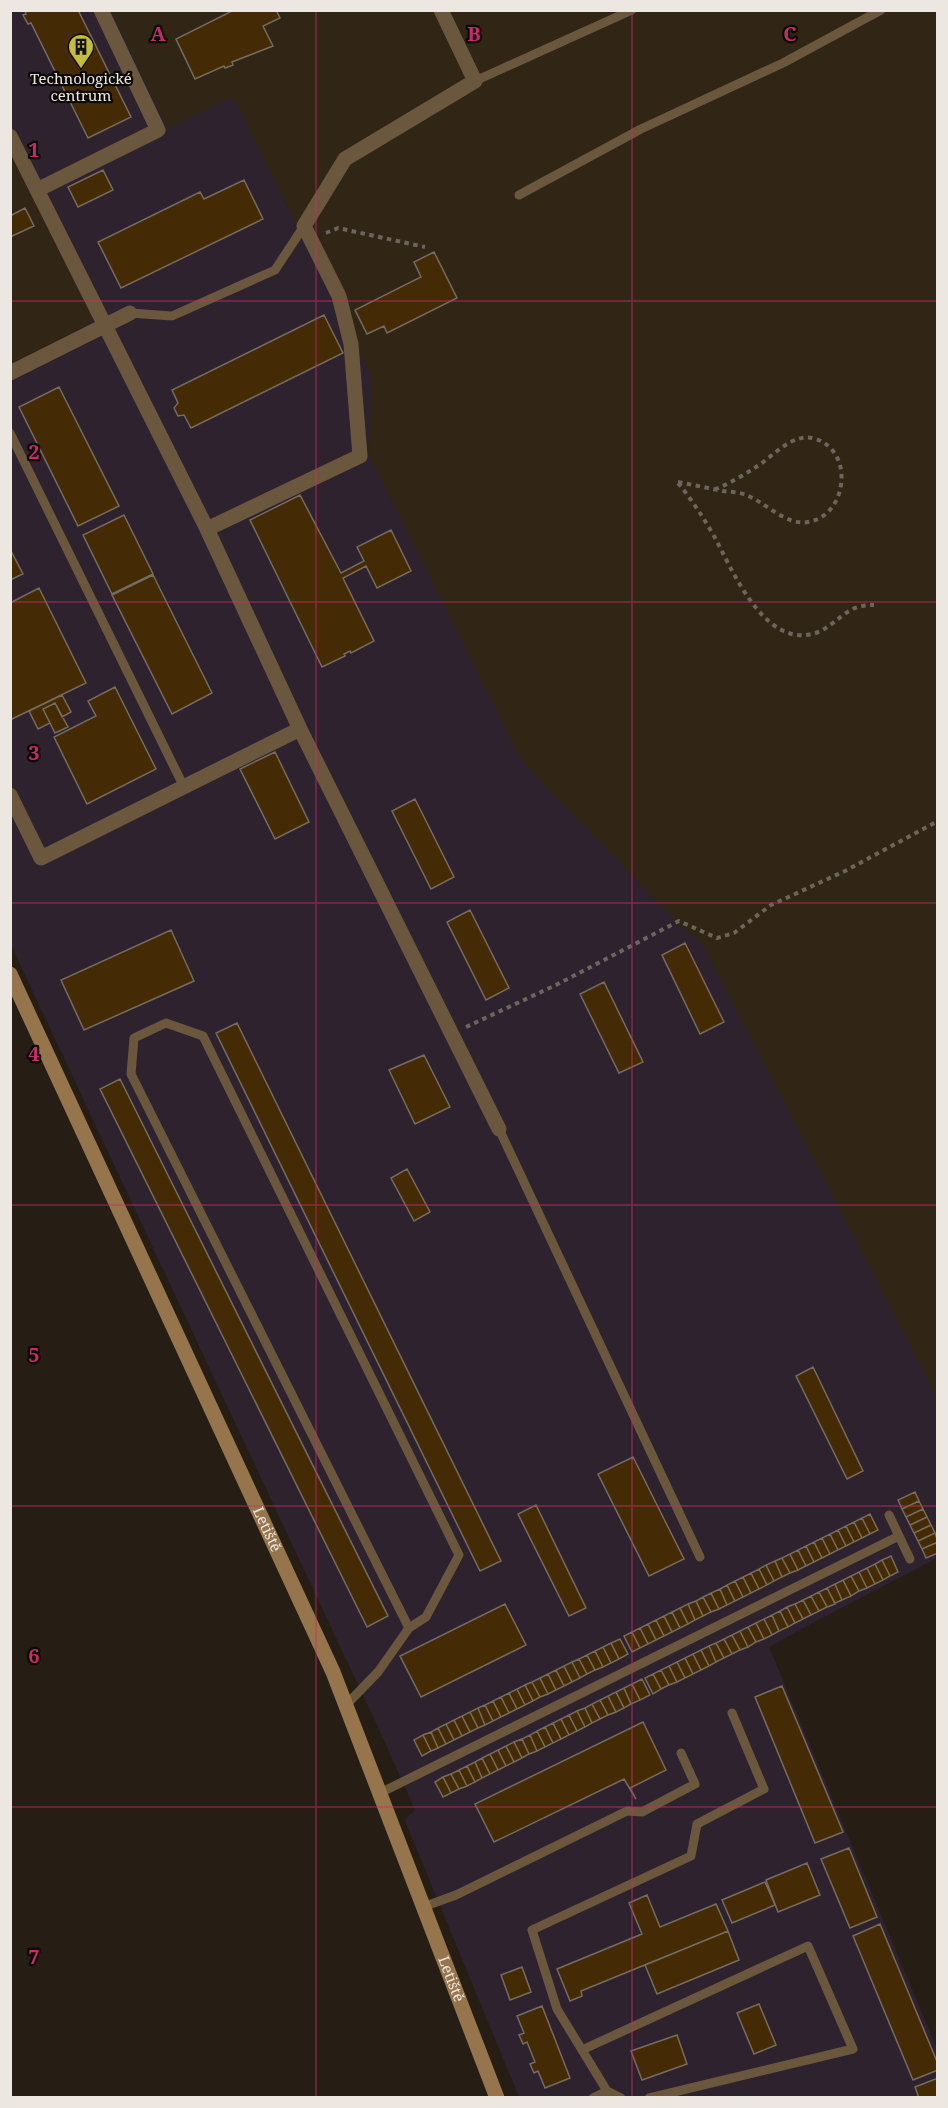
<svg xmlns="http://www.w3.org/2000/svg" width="948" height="2108" font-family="'Noto Serif',serif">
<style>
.built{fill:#312516}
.industrial{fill:#2f222f}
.building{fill:#442b05;stroke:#756c60;stroke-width:1.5}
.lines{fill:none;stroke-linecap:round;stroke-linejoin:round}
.path{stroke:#6c655d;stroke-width:4;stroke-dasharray:4.5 4.5;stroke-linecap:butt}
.lane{stroke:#6b573d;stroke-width:9}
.street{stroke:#6b573d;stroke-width:15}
.secondary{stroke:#96754c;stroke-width:15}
.grid{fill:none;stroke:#c62d68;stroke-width:1.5;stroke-opacity:0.55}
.labels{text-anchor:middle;stroke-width:4.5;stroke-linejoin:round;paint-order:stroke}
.poi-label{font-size:15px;fill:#ece7e0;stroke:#0c0906}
.street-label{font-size:15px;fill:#ece7e0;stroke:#0c0906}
.grid-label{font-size:20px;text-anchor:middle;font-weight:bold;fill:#c62d68;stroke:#0c0906;stroke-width:4.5;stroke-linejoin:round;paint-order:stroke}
</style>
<rect width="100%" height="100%" fill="#261e15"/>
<path class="built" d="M10 11H937V1522L11 928Z"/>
<path class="industrial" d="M11 11H111L168 128 233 97 372 378 368 454 520 759 677 923 702 944 937 1398V1558L814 1622 769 1647 937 2049V2097H519L408 1828 405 1819 415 1810 383 1738 11 945V368L101 316 11 126Z"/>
<path class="building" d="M25 10H78L131 117 88 138 31 23 28 24 23 15 26 14Z
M234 10H276L280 18 263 26 273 46 232 62 233 65 225 68 224 66 195 79 176 39Z
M103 170 113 190 78 207 68 187Z
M244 180 263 219 121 288 98 242 200 192 204 199Z
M25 208 34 226 10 237V216Z
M434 252 457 298 387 333 384 326 367 334 355 310 421 277 414 262Z
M324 315 343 353 191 428 184 415 178 416 174 408 178 403 172 390Z
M59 387 119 506 78 526 19 407Z
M300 495 341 573 364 561 357 547 391 530 411 571 377 588 366 566 343 578 374 641 351 653 350 651 344 654 345 656 322 667 250 520Z
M124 515 153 574 112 594 83 535Z
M10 549 23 574 10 580Z
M153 575 212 693 172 714 112 595Z
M39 588 86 683 10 720V603Z
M115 687 156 769 87 804 54 737 96 716 88 701Z
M62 695 71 712 62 717 55 703 43 709 50 723 38 729 29 711Z
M55 703 68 727 55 733 43 709Z
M275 752 309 822 275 839 240 769Z
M415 799 454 877 431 889 392 811Z
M470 910 509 988 486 1000 447 922Z
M171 930 194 981 84 1030 61 980Z
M685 943 724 1022 700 1034 662 955Z
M604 982 643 1062 619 1073 580 994Z
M237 1023 501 1561 480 1571 216 1033Z
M424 1055 450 1107 415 1124 389 1070Z
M120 1079 388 1616 367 1627 100 1089Z
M407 1169 430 1212 414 1221 391 1178Z
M813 1367 863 1471 847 1479 796 1376Z
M633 1457 684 1559 649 1576 598 1474Z
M915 1492 919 1501 902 1509 898 1500Z
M919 1501 923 1509 906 1517 902 1509Z
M536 1505 586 1608 569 1616 518 1514Z
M923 1509 927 1517 910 1525 906 1517Z
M870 1514 878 1530 870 1534 862 1518Z
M927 1517 931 1525 914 1533 910 1525Z
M862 1518 870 1534 862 1538 854 1522Z
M854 1522 862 1538 854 1542 846 1526Z
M931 1525 935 1533 918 1541 914 1533Z
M846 1526 854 1542 846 1546 838 1530Z
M838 1530 846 1546 838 1550 830 1534Z
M935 1533 938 1542 922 1549 918 1541Z
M830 1534 838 1550 830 1554 822 1538Z
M822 1538 830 1554 822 1558 814 1542Z
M814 1542 822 1558 814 1562 806 1546Z
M938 1542V1553L926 1558 922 1549Z
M806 1546 814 1562 806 1566 798 1550Z
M798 1550 806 1566 798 1570 790 1554Z
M790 1554 798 1570 790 1573 782 1558Z
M891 1556 898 1572 890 1576 882 1560Z
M782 1558 790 1573 782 1577 775 1561Z
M882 1560 890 1576 883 1580 875 1564Z
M775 1561 782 1577 774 1581 766 1565Z
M875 1564 883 1580 875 1584 867 1568Z
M766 1565 774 1581 767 1585 759 1569Z
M867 1568 875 1584 867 1588 859 1572Z
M759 1569 767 1585 759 1589 751 1573Z
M859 1572 867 1588 859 1591 851 1576Z
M751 1573 759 1589 751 1593 743 1577Z
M851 1576 859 1591 851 1596 843 1580Z
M743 1577 751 1593 743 1597 735 1581Z
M843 1580 851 1596 842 1600 835 1584Z
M735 1581 743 1597 735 1601 727 1585Z
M835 1584 842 1600 835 1603 827 1588Z
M727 1585 735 1601 727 1605 720 1589Z
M827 1588 835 1604 827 1607 819 1592Z
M720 1589 727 1605 719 1609 711 1593Z
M819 1592 827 1607 819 1611 811 1596Z
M711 1593 719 1609 711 1612 703 1597Z
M811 1596 819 1611 811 1615 803 1600Z
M703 1597 711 1612 703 1616 696 1601Z
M803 1600 811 1615 803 1619 795 1604Z
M696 1601 703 1616 695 1620 688 1604Z
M505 1604 526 1645 421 1697 400 1656Z
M688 1604 695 1620 688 1624 680 1608Z
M795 1604 803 1619 795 1623 787 1607Z
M787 1607 795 1623 788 1627 780 1611Z
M680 1608 688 1624 680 1628 672 1612Z
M780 1611 788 1627 779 1631 772 1615Z
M672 1612 680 1628 672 1632 664 1616Z
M772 1615 779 1631 772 1635 764 1619Z
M664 1616 672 1632 664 1636 656 1620Z
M764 1619 772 1635 764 1639 756 1623Z
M656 1620 664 1636 656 1640 648 1624Z
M756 1623 764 1639 756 1642 748 1627Z
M648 1624 656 1640 648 1644 640 1628Z
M748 1627 756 1642 748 1647 740 1631Z
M640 1628 648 1644 640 1648 632 1632Z
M740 1631 748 1647 740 1650 732 1635Z
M632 1632 640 1648 632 1652 624 1636Z
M732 1635 740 1650 732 1654 724 1639Z
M620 1639 628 1654 619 1659 611 1643Z
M724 1639 732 1654 724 1658 716 1643Z
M611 1643 619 1659 611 1663 603 1647Z
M716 1643 724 1658 716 1662 709 1646Z
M709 1646 716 1662 709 1666 701 1650Z
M603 1647 611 1663 603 1667 595 1651Z
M701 1650 709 1666 701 1670 693 1654Z
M595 1651 603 1667 595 1670 587 1655Z
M693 1654 701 1670 693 1674 685 1658Z
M587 1655 595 1670 587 1674 579 1659Z
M685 1658 693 1674 685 1678 677 1662Z
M579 1659 587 1674 580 1678 572 1662Z
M572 1662 580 1678 572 1682 564 1666Z
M677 1662 685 1678 677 1682 669 1666Z
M564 1666 572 1682 564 1686 556 1670Z
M669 1666 677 1682 669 1685 661 1670Z
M556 1670 564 1686 556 1690 548 1674Z
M661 1670 669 1685 661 1689 653 1674Z
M548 1674 556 1690 548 1694 540 1678Z
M653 1674 661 1689 653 1694 645 1678Z
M540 1678 548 1694 540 1697 532 1682Z
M642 1679 650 1695 640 1700 632 1684Z
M532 1682 540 1697 533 1701 525 1685Z
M632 1684 640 1700 631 1704 624 1688Z
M525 1685 533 1701 525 1705 517 1689Z
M782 1686 843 1832 815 1843 755 1697Z
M624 1688 631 1704 624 1708 616 1692Z
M517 1689 525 1705 517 1709 509 1693Z
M616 1692 624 1708 616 1712 608 1696Z
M509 1693 517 1709 509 1713 501 1697Z
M608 1696 616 1712 608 1715 600 1700Z
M501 1697 509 1713 501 1717 493 1701Z
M600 1700 608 1715 600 1719 592 1704Z
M493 1701 501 1717 493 1721 485 1705Z
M592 1704 600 1719 592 1723 585 1708Z
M485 1705 493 1721 485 1725 478 1708Z
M478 1708 485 1725 478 1728 470 1712Z
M585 1708 592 1723 585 1727 577 1711Z
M577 1711 585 1727 577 1731 569 1715Z
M470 1712 478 1728 470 1732 462 1716Z
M569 1715 577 1731 569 1735 561 1719Z
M462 1716 470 1732 462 1736 454 1720Z
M561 1719 569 1735 561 1739 553 1723Z
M454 1720 462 1736 454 1740 446 1724Z
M643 1722 666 1770 630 1788 636 1799 624 1779 494 1842 475 1804Z
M553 1723 561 1739 553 1743 545 1727Z
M446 1724 454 1740 446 1744 438 1728Z
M545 1727 553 1743 545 1747 537 1731Z
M438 1728 446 1744 438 1748 431 1732Z
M537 1731 545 1747 537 1751 530 1735Z
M431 1732 438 1748 431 1751 423 1735Z
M423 1735 431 1751 422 1756 414 1740Z
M530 1735 537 1751 529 1754 522 1739Z
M522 1739 529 1754 522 1758 514 1742Z
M514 1742 522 1758 514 1762 506 1746Z
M506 1746 514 1762 506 1766 498 1750Z
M498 1750 506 1766 498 1770 490 1754Z
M490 1754 498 1770 490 1774 482 1758Z
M482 1758 490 1774 482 1778 475 1762Z
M475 1762 482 1778 475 1782 467 1766Z
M467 1766 475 1782 467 1786 459 1770Z
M459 1770 467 1786 459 1789 451 1774Z
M451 1774 459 1789 451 1793 443 1777Z
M443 1777 451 1793 443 1797 435 1782Z
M849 1848 877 1917 850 1928 821 1859Z
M807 1863 820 1895 778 1912 766 1880Z
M765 1882 775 1905 732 1923 722 1900Z
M647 1895 660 1927 716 1904 728 1931 581 1991 582 1996 570 2001 557 1969 642 1934 629 1903Z
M880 1924 938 2064V2070L913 2080 853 1936Z
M728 1931 739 1960 657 1994 645 1965Z
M522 1967 531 1992 510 2000 501 1975Z
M759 2004 776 2045 754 2054 737 2013Z
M542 2006 570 2078 545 2088 538 2071 534 2073 530 2064 535 2062 527 2042 523 2044 519 2035 524 2033 517 2016Z
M677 2035 687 2064 642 2080 631 2051Z
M938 2078V2098H919L915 2087Z"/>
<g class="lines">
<path class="path" d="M326 233 338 228 425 247
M678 482C693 485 708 488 723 491 730 492 739 492 746 495 765 502 786 526 808 522 847 516 855 452 816 439 793 431 774 456 756 467 744 475 730 483 716 489
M678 483C692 500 703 517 714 536 732 569 763 646 812 634 827 631 838 617 851 610 858 606 866 605 874 605
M466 1027 556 985 679 921 717 938 734 933 771 905 845 871 938 821"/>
<path class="lane" d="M475 81 632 10
M519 195 641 129 783 63 881 10
M130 313 172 316 275 270 304 226
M10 433 184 787
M499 1129 700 1557
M889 1515 910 1559
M346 1705 378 1672 409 1628 426 1617 459 1555 203 1036 166 1023 134 1038 131 1074 409 1628
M380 1793 899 1536
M423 1907 456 1895 627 1811 642 1812 695 1784 681 1753
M582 2050 808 1946 853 2049 649 2098
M607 2091 557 2009 532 1930 691 1856 697 1824 764 1789 732 1713
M593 2098 607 2091 621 2098"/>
<path class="street" d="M10 136 207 529 300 729 499 1129
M37 190 158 130 101 10
M10 373 130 313
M207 529 360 456 351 344 339 296 304 226 345 159 475 81 441 10
M10 795 41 858 300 729"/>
<path class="secondary" id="s1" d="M10 974 333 1672 497 2098"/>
</g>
<path class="grid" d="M316 10V2098M632 10V2098M10 301H938M10 602H938M10 903H938M10 1205H938M10 1506H938M10 1807H938"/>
<defs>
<symbol id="building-pin" viewBox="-11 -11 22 30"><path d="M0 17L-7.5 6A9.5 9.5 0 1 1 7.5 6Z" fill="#c5bc3d" stroke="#0c0906"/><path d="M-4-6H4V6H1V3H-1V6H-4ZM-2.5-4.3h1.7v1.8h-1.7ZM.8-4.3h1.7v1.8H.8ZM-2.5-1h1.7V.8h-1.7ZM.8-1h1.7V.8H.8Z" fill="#111"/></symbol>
</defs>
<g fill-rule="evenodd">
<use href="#building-pin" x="66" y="32" width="30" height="40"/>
</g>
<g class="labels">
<g class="poi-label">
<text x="81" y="84">Technologické<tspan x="81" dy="17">centrum</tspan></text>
</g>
<g class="street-label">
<text dy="5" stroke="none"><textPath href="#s1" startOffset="612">Letiště</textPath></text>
<text dy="5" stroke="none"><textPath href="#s1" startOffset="1098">Letiště</textPath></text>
</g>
</g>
<g class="grid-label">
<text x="158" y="41">A</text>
<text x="474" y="41">B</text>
<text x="790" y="41">C</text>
<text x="34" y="157">1</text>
<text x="34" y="459">2</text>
<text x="34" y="760">3</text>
<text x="34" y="1061">4</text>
<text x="34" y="1362">5</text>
<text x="34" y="1663">6</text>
<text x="34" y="1964">7</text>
</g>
<rect width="948" height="2108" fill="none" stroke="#ece7e0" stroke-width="24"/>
</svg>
